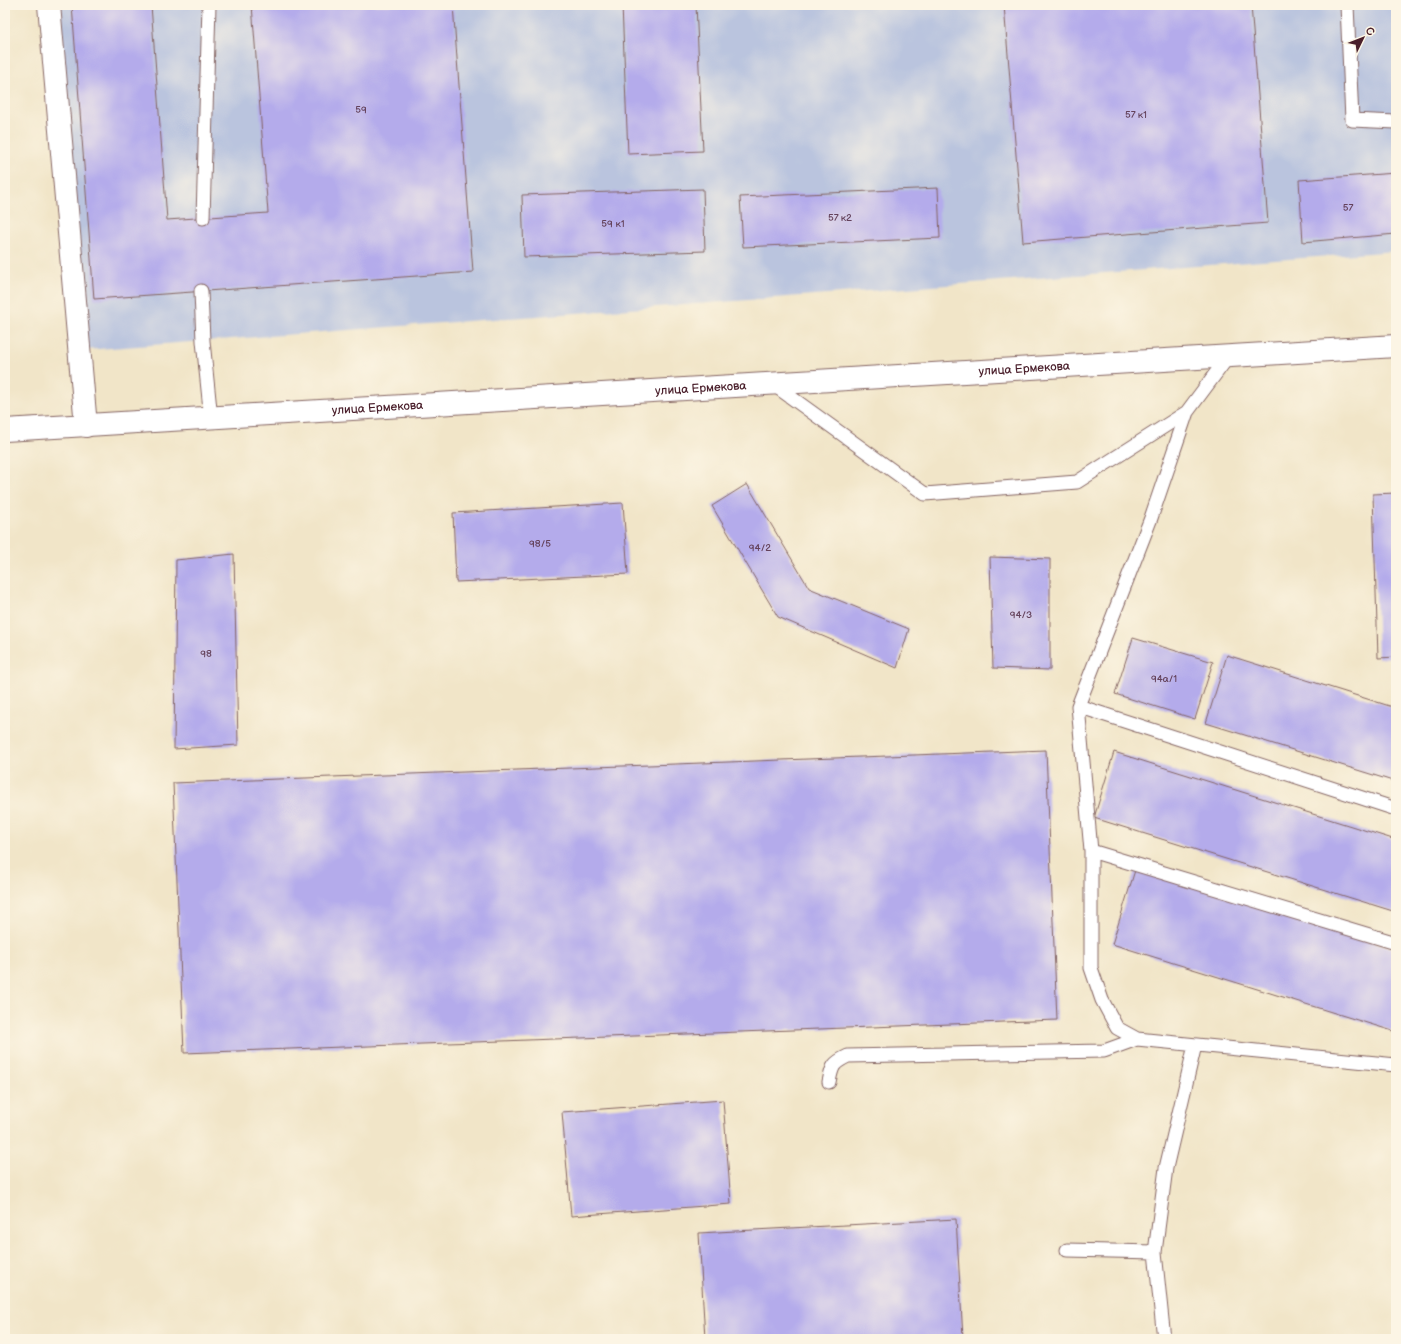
<svg xmlns="http://www.w3.org/2000/svg" width="1401" height="1344" font-family="'Balsamiq Sans',sans-serif">
<style>
.industrial{fill:#bac4de}
.building{fill:#b4abeb}
.lines{fill:none;stroke-linecap:round;stroke-linejoin:round}
.lane-casing{stroke:#846462;stroke-width:15}
.street-casing{stroke:#846462;stroke-width:24}
.secondary-casing{stroke:#846462;stroke-width:24}
.lane{stroke:#fff;stroke-width:13}
.street{stroke:#fff;stroke-width:22}
.secondary{stroke:#fff;stroke-width:22}
.labels{text-anchor:middle;stroke-width:4;stroke-linejoin:round;paint-order:stroke}
.number-label{font-size:10px;fill:#64425b}
.street-label{font-size:12px;fill:#4a1f2b;stroke:#fcf5e5}
</style>
<rect width="100%" height="100%" fill="#fcf5e5"/>
<filter id="ink" filterUnits="userSpaceOnUse"><feTurbulence type="fractalNoise" baseFrequency=".025" numOctaves="2"/><feDisplacementMap in="SourceGraphic" scale="8" xChannelSelector="R" yChannelSelector="G"/><feConvolveMatrix kernelMatrix="1 2 1 2 8 2 1 2 1" color-interpolation-filters="sRGB"/></filter>
<filter id="wash" filterUnits="userSpaceOnUse"><feTurbulence type="fractalNoise" baseFrequency=".012" numOctaves="4" result="noise"/><feDisplacementMap in="SourceGraphic" scale="16" xChannelSelector="R" yChannelSelector="G"/><feGaussianBlur stdDeviation="0.9" result="paint"/><feColorMatrix in="noise" values="0 0 0 0 0 0 0 0 0 0 0 0 0 0 0 0 0 1.4 0 .05"/><feComposite in="paint" operator="in"/></filter>
<g filter="url(#wash)">
<rect width="100%" height="100%" fill="#f1e5c8"/>
<path class="industrial" d="M58 5H1396V251L85 350Z"/>
<g id="blocks">
<path class="building" d="M72 5H151L167 220 268 213 252 5H453L473 272 94 299Z
M622 5H696L703 151 628 154Z
M1004 5H1251L1268 223 1023 242Z
M1396 173V234L1303 242 1299 180Z
M938 188 940 238 743 247 740 197Z
M703 189 705 251 524 257 522 195Z
M747 484 809 588 909 629 897 668 778 617 712 506Z
M1396 493V657L1378 658 1373 494Z
M623 503 628 574 456 582 453 513Z
M234 554 238 745 174 749 176 560Z
M990 557 1050 559V670L993 668Z
M1133 638 1213 662 1195 719 1115 694Z
M1227 655 1396 708V782L1206 723Z
M1046 750 1057 1020 184 1053 173 783Z
M1114 752 1396 840V912L1094 818Z
M1136 867 1396 949V1032L1112 944Z
M723 1100 731 1204 571 1216 562 1112Z
M956 1219 963 1338 705 1339 699 1233Z"/>
</g>
</g>
<g filter="url(#ink)">
<use href="#blocks" fill-opacity="0" stroke="#846462" stroke-width="1"/>
<g class="lines">
<defs>
<path id="lane" d="M1347 5 1352 120 1396 122
M203 218 209 5
M201 291 203 341 211 419
M774 385 925 494 1077 482 1187 412 1228 357
M1187 412 1151 518 1078 706 1091 851 1396 943
M1078 706 1396 809
M1091 851V968L1102 1000 1117 1028 1137 1039 1396 1065
M829 1082C832 1066 833 1063 848 1056L1104 1051 1137 1039
M1067 1250 1155 1252
M1164 1339 1155 1252 1166 1168 1195 1045"/>
<path id="street" d="M49 5 86 426"/>
<g id="secondary">
<path id="s1" d="M5 430 1396 346"/>
</g>
</defs>
<use href="#lane" class="lane-casing"/>
<use href="#street" class="street-casing"/>
<use href="#secondary" class="secondary-casing"/>
<use href="#lane" class="lane"/>
<use href="#street" class="street"/>
<use href="#secondary" class="secondary"/>
</g>
</g>
<g class="labels">
<g class="number-label">
<text x="361" y="113">59</text>
<text x="1136" y="118">57 к1</text>
<text x="1348" y="211">57</text>
<text x="840" y="221">57 к2</text>
<text x="613" y="227">59 к1</text>
<text x="540" y="547">98/5</text>
<text x="760" y="551">94/2</text>
<text x="1021" y="618">94/3</text>
<text x="206" y="657">98</text>
<text x="1164" y="682">94а/1</text>
</g>
<g class="street-label">
<text dy="4" stroke="none"><textPath href="#s1" startOffset="1021">улица Ермекова</textPath></text>
<text dy="4" stroke="none"><textPath href="#s1" startOffset="697">улица Ермекова</textPath></text>
<text dy="4" stroke="none"><textPath href="#s1" startOffset="373">улица Ермекова</textPath></text>
</g>
</g>
<rect width="1401" height="1344" fill="none" stroke="#fcf5e5" stroke-width="20"/>
<g transform="translate(1363 38) rotate(47)" stroke="#fcf5e5" stroke-width="3" paint-order="stroke">
<path d="M0-3L7 15L0 10L-7 15Z" fill="#4a1f2b"/>
<text y="-6" font-size="11" font-weight="bold" text-anchor="middle" fill="#4a1f2b">С</text>
</g>
</svg>
